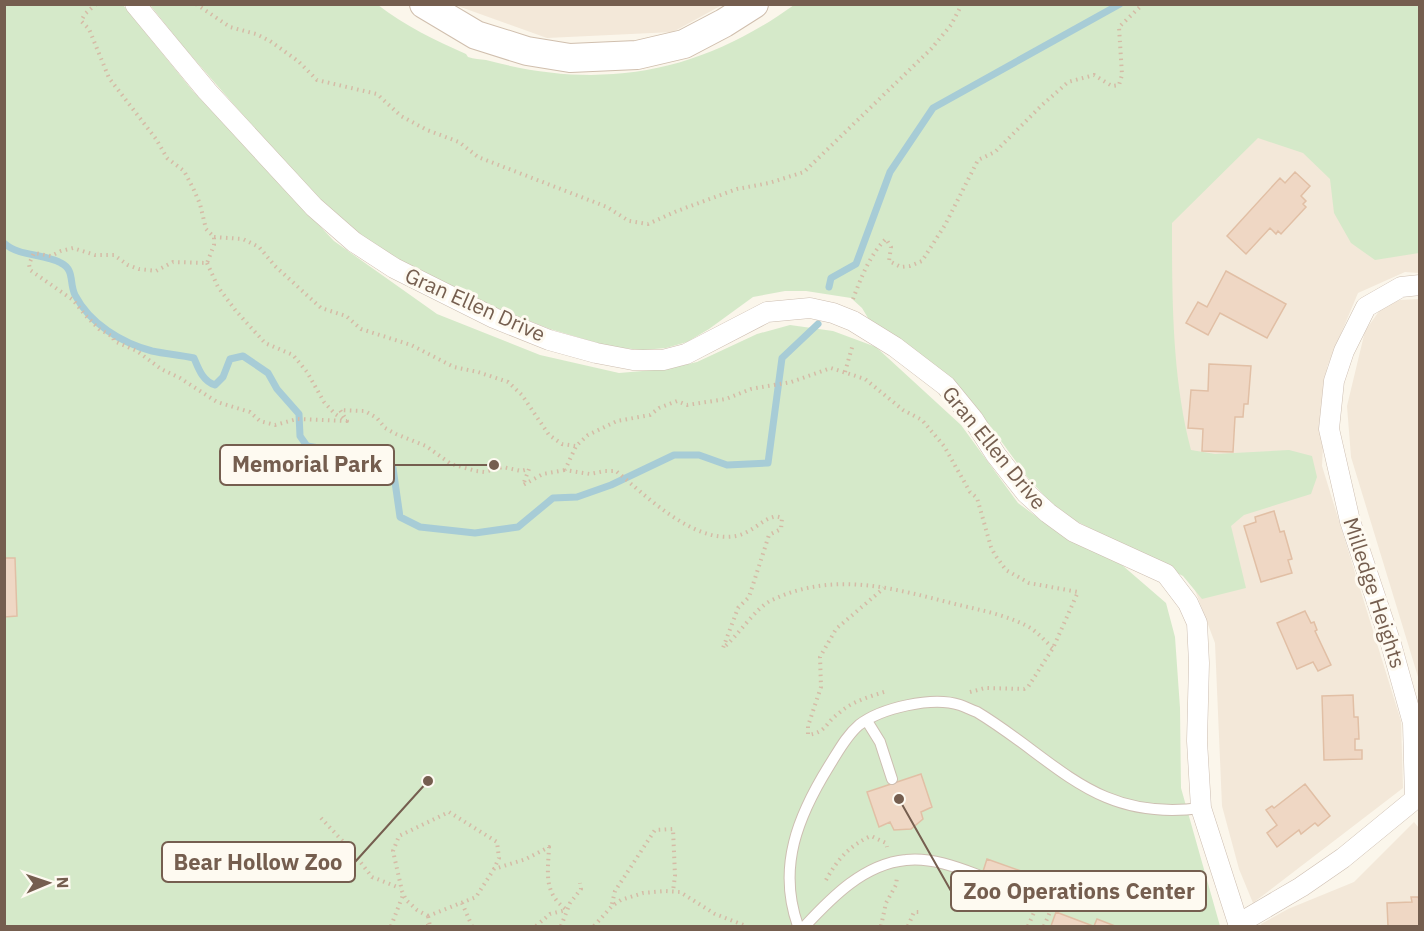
<svg xmlns="http://www.w3.org/2000/svg" width="1424" height="931" font-family="'IBM Plex Sans',sans-serif">
<style>
.residential{fill:#f3e8d9}
.green{fill:#d5e9c9}
.lines{fill:none;stroke-linecap:round;stroke-linejoin:round}
.stream{stroke:#a7ccd6;stroke-width:7}
.building{fill:#efd7c4;stroke:#e1bfa5;stroke-width:1.5}
.lane-casing{stroke:#cdbeb1;stroke-width:12}
.street-casing{stroke:#cdbeb1;stroke-width:21}
.secondary-casing{stroke:#d0bfae;stroke-width:30}
.path{stroke:#d5bba6;stroke-width:4;stroke-dasharray:1.5 4.5;stroke-linecap:butt}
.lane{stroke:#fff;stroke-width:10}
.street{stroke:#fff;stroke-width:20}
.secondary{stroke:#fff;stroke-width:28}
.labels{text-anchor:middle;stroke-width:6;stroke-linejoin:round;paint-order:stroke}
.street-label{font-size:21px;fill:#755e4f;stroke:#fefaf1}
.leader{fill:none;stroke:#755e4f;stroke-width:2}
.callout-dot{fill:#755e4f;stroke:#fefaf1;stroke-width:2}
.callout{fill:#fefaf1;stroke:#755e4f;stroke-width:2}
.callout-label{font-size:22px;text-anchor:middle;font-weight:bold;fill:#755e4f}
</style>
<rect width="100%" height="100%" fill="#fbf6eb"/>
<path class="residential" d="M455 5H722L673 32 547 38Z
M1127 59 1419 155V273L1405 272 1358 293 1327 367 1322 466 1401 721 1403 788 1253 903 1239 869 1222 806 1215 643 1187 569Z
M1419 299V680L1351 457 1347 406 1365 331 1382 307 1400 300Z
M1414 822 1419 828V926H1262L1261 924 1288 909 1354 882Z"/>
<path class="green" d="M5 4 123 5 192 90 334 241 437 314 540 355 619 373 666 369 697 362 757 334 790 325 833 331 876 347 961 425 1018 503 1064 537 1122 565 1166 603 1175 637 1180 708 1181 788 1220 926H5Z
M150 5H378C405 26 435 40 466 54L468 57C474 59 480 59 486 60 601 91 698 74 794 5H1419V253L1375 260 1351 243 1334 213 1330 179 1303 153 1258 138 1172 223C1172 299 1172 377 1191 450L1215 454 1289 450 1312 456 1317 477 1311 494 1244 515 1231 526 1246 588 1202 599 1183 576 1076 521 1050 502 1028 478 974 404 943 373 871 323 862 308 851 298 806 291H785L753 297 709 329 687 342 666 348 643 350 611 347 550 329 485 304 400 260 357 232 322 201 255 129 182 45Z"/>
<g class="lines">
<path class="stream" d="M4 243C19 257 43 253 61 263 75 270 69 283 75 295 90 324 122 343 152 351 166 354 180 355 194 358 199 370 203 381 215 385L223 377 230 359 243 356 268 373 277 389 299 414 300 436 307 446C337 451 366 452 393 468L400 517 420 527 475 533 518 527 553 498 577 497 611 485 674 455H699L727 465 768 463 782 358 818 324
M829 287 831 278 856 264 890 172 933 108 1120 4"/>
</g>
<path class="building" d="M1295 172 1310 186 1301 196 1306 201 1303 204 1306 207 1281 234 1278 231 1276 234 1270 228 1246 254 1227 236 1280 178 1285 183Z
M1226 271 1286 304 1267 338 1220 313 1208 335 1186 323 1198 302 1207 307Z
M1209 364 1251 366 1248 404H1244L1243 417H1235L1233 452 1202 451 1203 429 1188 428 1191 390 1208 391Z
M1274 511 1280 532 1284 531 1292 559 1288 560 1292 573 1261 582 1244 526 1256 522 1255 517Z
M4 558H15L17 616 4 617Z
M1305 611 1311 623 1314 622 1317 630 1315 631 1331 665 1318 671 1313 662 1297 669 1277 623Z
M1353 695 1354 717H1358L1359 739H1355V750H1362V759L1324 760 1322 696Z
M921 774 932 807 921 812 923 819 911 829 894 830 890 822 879 827 867 792Z
M1305 784 1330 816 1318 826 1315 823 1301 834 1299 830 1277 847 1267 833 1277 825 1266 810 1272 806 1274 808Z
M987 859 1021 871 1011 896 979 884Z
M1411 897H1418L1420 902V926H1388L1387 903 1412 902Z
M1056 912 1093 926H1051Z
M1097 919 1115 926H1094Z"/>
<g class="lines">
<defs>
<path id="lane" d="M867 721 880 742 892 779
M798 926C777 867 798 816 829 766 838 752 846 736 859 725 881 708 932 696 960 705 966 707 971 710 977 712 1058 761 1095 822 1201 808
M805 926C832 897 864 864 906 860 930 857 957 867 978 875"/>
<path id="street" d="M135 4 207 91 314 207 354 242 394 268 494 318 549 340 596 353 633 360H663L686 354 767 312 810 308 833 313 853 321 895 347 946 386 973 419 996 455 1026 493 1048 513 1074 532 1166 574 1188 603 1197 623 1199 663 1197 741 1201 808 1239 926
M1238 924 1301 887 1343 858 1415 799 1413 723 1391 644 1350 521 1329 429 1334 381 1344 351 1366 307 1401 287 1420 285"/>
<path id="secondary" d="M424 4 476 35 527 51 570 58 637 55 684 44 724 23 754 4"/>
</defs>
<use href="#lane" class="lane-casing"/>
<use href="#street" class="street-casing"/>
<use href="#secondary" class="secondary-casing"/>
<path class="path" d="M96 4 85 14 81 21 89 29 109 78 156 139 167 158 184 171 193 188 200 204 206 229 214 237V245L207 263 173 262 156 271 139 269 128 265 114 255H95L73 248 61 251 51 256 34 253 29 264 30 270 73 300 85 315 99 329 113 337 114 341 137 351 161 369 180 378 217 402 250 412 260 421 275 425 297 419 347 421 340 410 365 411 377 418 385 428 396 434 426 446 451 464 476 471 484 472 503 467 521 471 529 469 523 485 543 474 565 470
M196 4 230 27 256 34 270 41 298 61 317 80 377 94 401 116 427 130 459 142 478 157 607 207 629 221 648 224 677 211 737 189 769 183 804 172 931 49 951 25 962 4
M214 237 243 239 259 247 275 266 321 308 346 316 361 329 411 345 454 367 478 372 508 382 522 395 549 435 562 444 576 446
M207 263 218 287 236 311 265 343 293 355 307 372 324 402 335 414 346 421
M853 299C861 278 870 254 886 239L891 247 889 261 901 267 910 266 922 261 945 225 978 160 995 152 1041 106 1068 82 1094 75 1112 86 1119 85 1122 75 1119 27 1143 4
M845 372 853 344
M884 692C868 697 851 702 839 713 825 723 827 732 808 735V726L821 687 820 657 836 629 884 588
M970 692 985 688 1024 689 1028 687 1053 648 1078 592 1029 583 1006 570 995 555 991 547 977 498 970 492 944 446 922 420 903 410 865 379 831 368 791 382 751 389 726 399 687 405 677 401 659 408 650 415 617 421 588 435 576 446 565 470 590 474 605 471H616C645 495 694 544 736 536 751 533 762 520 773 517 776 516 779 517 782 518L781 529 769 535 749 597 738 608 723 648C739 635 755 608 772 600 836 570 895 589 959 605 981 610 1014 617 1032 629 1040 635 1046 642 1053 648
M321 818 351 850 372 877 400 888
M826 880C837 860 850 845 871 836L886 843 887 847
M462 903 472 926
M612 904 615 891 655 830 673 829 675 876 673 891
M428 916 417 910 406 900 402 891 393 851 399 836 449 812 497 842 499 858 494 869
M428 916 476 897 494 869 526 859 549 847C548 873 543 893 567 910
M391 926 403 895
M426 926H430L428 916
M536 926 550 914 566 910
M561 926 570 903 581 889 580 883
M594 926 612 906 621 900 643 893 665 891 680 892 715 914 746 926
M881 926 886 903 896 885 897 877
M908 926 914 912H921
M1028 926 1036 908
M1044 926 1050 912"/>
<use href="#lane" class="lane"/>
<use href="#street" class="street"/>
<use href="#secondary" class="secondary"/>
</g>
<g class="labels">
<g class="street-label">
<text transform="translate(475 305) rotate(24)" y="7">Gran Ellen Drive</text>
<text transform="translate(994 448) rotate(51)" y="7">Gran Ellen Drive</text>
<text transform="translate(1374 593) rotate(72)" y="7">Milledge Heights</text>
</g>
</g>
<path class="leader" d="M494 465L394 465M428 781L355 862M899 799L951 891"/>
<g class="callout-dot">
<circle cx="494" cy="465" r="6"/>
<circle cx="428" cy="781" r="6"/>
<circle cx="899" cy="799" r="6"/>
</g>
<g class="callout">
<rect x="220" y="445" width="174" height="40" rx="6"/>
<rect x="162" y="842" width="193" height="40" rx="6"/>
<rect x="951" y="871" width="255" height="40" rx="6"/>
</g>
<g class="callout-label">
<text x="307" y="472">Memorial Park</text>
<text x="258" y="870">Bear Hollow Zoo</text>
<text x="1079" y="899">Zoo Operations Center</text>
</g>
<rect width="1424" height="931" fill="none" stroke="#755e4f" stroke-width="12"/>
<g transform="translate(48 883) rotate(88)" stroke="#fefaf1" stroke-width="4.5" paint-order="stroke">
<path d="M0-4.5L10 22L0 15L-10 22Z" fill="#755e4f"/>
<text y="-9" font-size="16" font-weight="bold" text-anchor="middle" fill="#755e4f">N</text>
</g>
</svg>
